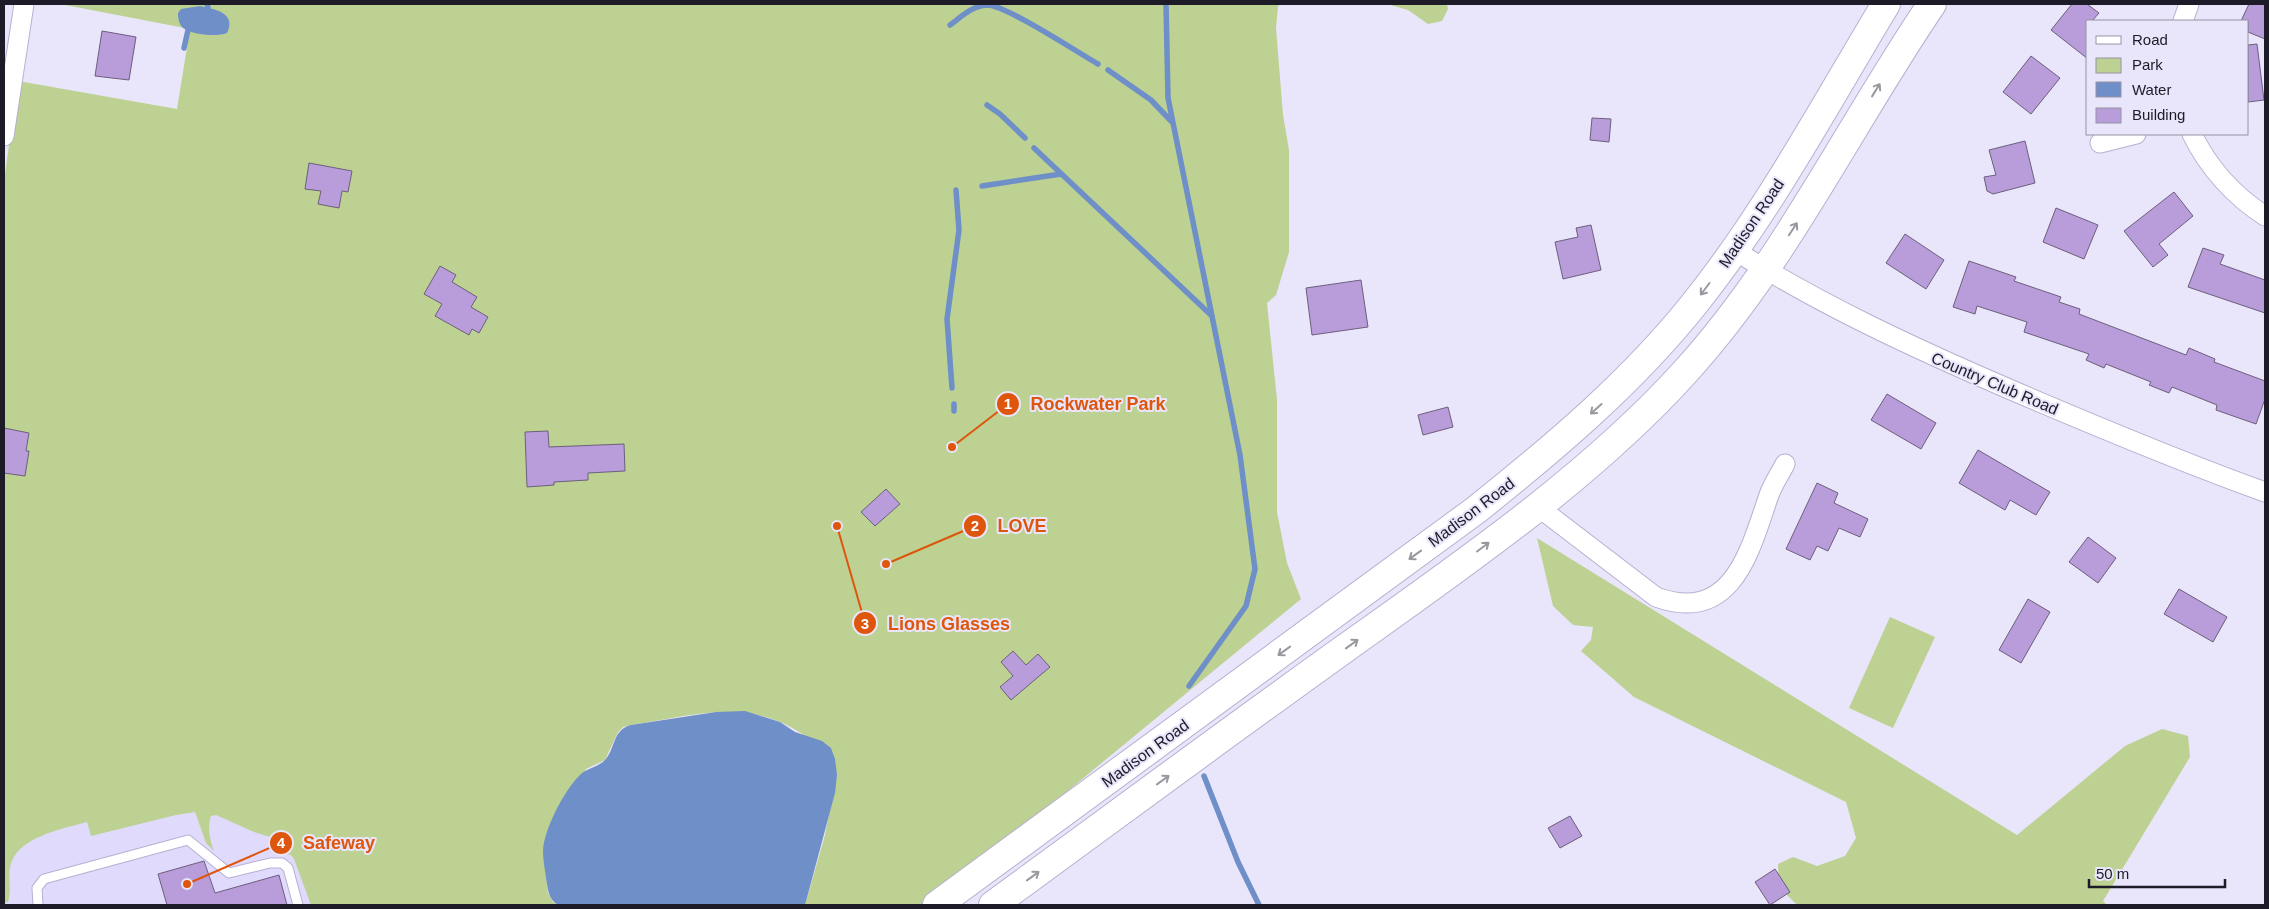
<svg xmlns="http://www.w3.org/2000/svg" width="2269" height="909" font-family="Arial,sans-serif">
<style>
.built{fill:#e0dafc}
.green{fill:#bdd192}
.water{fill:#6e8fc7}
.lines{fill:none;stroke-linecap:round;stroke-linejoin:round}
.stream{stroke:#6e8fc7;stroke-width:5.5}
.building{fill:#b89dda;stroke:#6c5f7c}
.service-casing{stroke:#b6b0d1;stroke-width:11}
.minor-casing{stroke:#b6b0d1;stroke-width:21}
.primary-casing{stroke:#b6b0d1;stroke-width:30}
.service{stroke:#fff;stroke-width:9}
.minor{stroke:#fff;stroke-width:19}
.primary{stroke:#fff;stroke-width:28}
.oneway{stroke:#99989e}
.labels{text-anchor:middle;stroke-width:4;stroke-linejoin:round;paint-order:stroke}
.street-label{font-size:16px;fill:#1d1b27;stroke:#e9e5fa}
.leader{fill:none;stroke:#de560d;stroke-width:2}
.callout-dot{fill:#de560d;stroke:#e9e5fa;stroke-width:2}
.mark-label{font-size:15px;text-anchor:middle;font-weight:bold;fill:#fff}
.callout-label{font-size:18px;text-anchor:middle;font-weight:bold;fill:#de560d;stroke:#e9e5fa;stroke-width:4;stroke-linejoin:round;paint-order:stroke}
</style>
<rect width="100%" height="100%" fill="#e9e5fa"/>
<path class="built" d="M4 798 368 814 391 905H4Z"/>
<path class="green" d="M60 4H1281L1278 6 1276 28 1283 115 1289 150V252L1276 295 1267 303 1277 400V512L1287 563 1301 599 997 849 922 905H805L825 835 837 775C827 764 813 743 802 734 747 697 692 716 631 725L623 727 618 732 605 760 586 769 543 850 548 893 553 902 558 905H311L294 859 291 855 279 853 285 846 283 841 254 832 216 815 211 816C207 827 210 841 214 851L206 843 195 812 176 815 91 836 87 822C62 829 16 837 10 867 8 879 12 890 8 902L4 903V181L18 81 177 109 190 29Z
M1387 4H1447L1448 9 1442 21 1428 24 1408 10Z
M1537 538 2017 835 2125 746 2162 729 2188 736 2190 757 2103 901 2107 905H1797L1779 887 1778 864 1793 857 1817 866 1845 856 1856 838 1846 802 1634 697 1581 651 1591 640 1593 627 1573 625 1553 606Z
M1890 617 1935 637 1893 728 1849 708Z"/>
<path class="water" d="M200 6C213 9 237 12 227 33 217 37 192 35 183 28 179 24 178 19 178 13L181 9Z
M745 711 780 722 795 732 822 741 831 748 835 759 837 775 835 793 805 905H558C548 899 548 889 546 878 545 870 543 860 543 852 543 831 564 791 579 776 586 768 597 768 605 760 616 748 612 730 631 725L716 712Z"/>
<g class="lines">
<path class="stream" d="M207 4 208 8
M1166 4 1168 98 1240 455 1255 569 1246 606 1189 686
M950 25C961 17 973 5 988 5 1007 6 1077 52 1098 64
M184 48 188 30
M1108 70 1151 100 1172 122
M987 105 1000 114 1025 138
M1034 148 1212 316
M982 186 1061 174
M952 388 947 319 959 230 956 190
M954 404V411
M1204 776 1238 862 1259 905"/>
</g>
<path class="building" d="M2072 4H2087L2099 13 2092 21H2088V59L2051 30Z
M2249 4H2265V39L2248 32V21H2241Z
M102 31 136 37 129 80 95 76Z
M2257 44 2264 100 2248 102V45Z
M2031 56 2060 78 2031 114 2003 92Z
M1592 118 1611 119 1609 142 1590 140Z
M2025 141 2035 183 1993 194 1987 191 1984 177 1996 175 1989 150Z
M309 163 352 171 348 192 342 191 339 208 318 204 321 191 305 189Z
M2174 192 2193 216 2159 244 2168 255 2153 267 2124 231Z
M2056 208 2098 225 2084 259 2043 242Z
M1591 225 1601 270 1563 279 1555 242 1578 237 1576 228Z
M1905 234 1944 260 1926 289 1886 263Z
M2203 248 2224 255 2220 264 2265 280V313L2188 287Z
M1969 261 2016 277 2014 281 2061 297 2059 302 2080 309 2079 314 2186 355 2189 348 2215 359 2214 362 2265 381V399L2256 424 2216 410 2217 405 2172 387 2169 393 2149 385 2151 382 2106 364 2104 368 2086 360 2089 354 2024 332 2027 322 1977 306 1975 314 1953 307Z
M440 266 456 275 452 282 477 297 471 307 488 317 479 333 472 329 469 335 435 316 442 304 424 294Z
M1361 280 1368 327 1312 335 1306 288Z
M1887 394 1936 423 1921 449 1871 420Z
M1448 407 1453 427 1423 435 1418 415Z
M4 428 29 433 26 451H29L25 476 4 473Z
M548 431 549 447 624 444 625 471 588 473V480L554 482V485L527 487 525 432Z
M1978 450 2050 492 2036 515 2010 500 2005 510 1959 483Z
M1817 483 1838 493 1834 503 1868 519 1860 537 1839 528 1828 551 1817 546 1810 560 1786 549Z
M886 489 900 504 875 526 861 512Z
M2088 537 2116 558 2098 583 2069 562Z
M2179 589 2227 617 2213 642 2164 614Z
M2028 599 2050 612 2021 663 1999 650Z
M1013 651 1026 665 1038 654 1050 667 1011 700 1000 687 1013 676 1001 662Z
M1570 816 1582 836 1560 848 1548 828Z
M204 861 215 893 279 875 287 905H167L158 874Z
M1775 869 1790 892 1770 905 1755 882Z"/>
<g class="lines">
<defs>
<path id="service" d="M38 905 37 888 44 879 188 840 229 873 270 863H282L288 868 298 905"/>
<path id="minor" d="M2183 21 2189 4
M2192 134C2208 167 2234 196 2265 216
M4 136 24 4
M2100 143 2136 134
M1734 250C1821 305 1914 348 2009 389 2093 425 2179 461 2265 492
M1537 506 1656 597C1733 625 1750 550 1769 495 1773 484 1780 474 1785 464"/>
<path id="primary" d="M937 905 1476 510C1555 447 1632 382 1695 303 1769 210 1825 105 1886 4
M993 905C1111 819 1228 732 1347 647 1462 565 1590 477 1685 372 1785 262 1849 126 1932 4"/>
</defs>
<use href="#service" class="service-casing"/>
<use href="#minor" class="minor-casing"/>
<use href="#primary" class="primary-casing"/>
<use href="#service" class="service"/>
<use href="#minor" class="minor"/>
<use href="#primary" class="primary"/>
</g>
<defs><path id="oneway-shaft" d="M-6 0H5M1.5-3L5.5 0L1.5 3" fill="none" stroke-width="1.6" stroke-linecap="round" stroke-linejoin="round" transform="scale(1.25)"/></defs>
<g class="oneway">
<use href="#oneway-shaft" transform="translate(1876 90) rotate(-58)"/>
<use href="#oneway-shaft" transform="translate(1793 229) rotate(-57)"/>
<use href="#oneway-shaft" transform="translate(1705 289) rotate(127)"/>
<use href="#oneway-shaft" transform="translate(1596 409) rotate(138)"/>
<use href="#oneway-shaft" transform="translate(1483 547) rotate(-37)"/>
<use href="#oneway-shaft" transform="translate(1415 555) rotate(144)"/>
<use href="#oneway-shaft" transform="translate(1352 644) rotate(-36)"/>
<use href="#oneway-shaft" transform="translate(1284 651) rotate(144)"/>
<use href="#oneway-shaft" transform="translate(1163 780) rotate(-36)"/>
<use href="#oneway-shaft" transform="translate(1033 876) rotate(-36)"/>
</g>
<g class="labels">
<g class="street-label">
<text transform="translate(1751 223) rotate(-56)" y="6">Madison Road</text>
<text transform="translate(1995 383) rotate(23)" y="6">Country Club Road</text>
<text transform="translate(1471 512) rotate(-37)" y="6">Madison Road</text>
<text transform="translate(1145 753) rotate(-36)" y="6">Madison Road</text>
</g>
</g>
<path class="leader" d="M952 447L1008 404M886 564L975 526M837 526L865 623M187 884L281 843"/>
<g class="callout-dot">
<circle cx="952" cy="447" r="5"/>
<circle cx="886" cy="564" r="5"/>
<circle cx="837" cy="526" r="5"/>
<circle cx="187" cy="884" r="5"/>
<circle cx="1008" cy="404" r="12"/>
<circle cx="975" cy="526" r="12"/>
<circle cx="865" cy="623" r="12"/>
<circle cx="281" cy="843" r="12"/>
</g>
<g class="mark-label">
<text x="1008" y="409">1</text>
<text x="975" y="531">2</text>
<text x="865" y="629">3</text>
<text x="281" y="848">4</text>
</g>
<g class="callout-label">
<text x="1098" y="410">Rockwater Park</text>
<text x="1022" y="532">LOVE</text>
<text x="949" y="630">Lions Glasses</text>
<text x="339" y="849">Safeway</text>
</g>
<rect width="2269" height="909" fill="none" stroke="#1d1b27" stroke-width="10"/>
<rect x="2086" y="20" width="162" height="115" fill="#e9e5fa" stroke="#9794a6"/>
<rect x="2096" y="36" width="25" height="8" fill="#ffffff" stroke="#9794a6"/>
<text x="2132" y="45" font-size="15" fill="#1d1b27">Road</text>
<rect x="2096" y="58" width="25" height="15" fill="#bdd192" stroke="#9794a6"/>
<text x="2132" y="70" font-size="15" fill="#1d1b27">Park</text>
<rect x="2096" y="82" width="25" height="15" fill="#6e8fc7" stroke="#9794a6"/>
<text x="2132" y="95" font-size="15" fill="#1d1b27">Water</text>
<rect x="2096" y="108" width="25" height="15" fill="#b89dda" stroke="#9794a6"/>
<text x="2132" y="120" font-size="15" fill="#1d1b27">Building</text>
<path d="M2089 879v8h136v-8" fill="none" stroke="#1d1b27" stroke-width="2.5"/>
<text x="2096" y="879" font-size="15" fill="#1d1b27" stroke="#e9e5fa" stroke-width="4" paint-order="stroke">50 m</text>
</svg>
